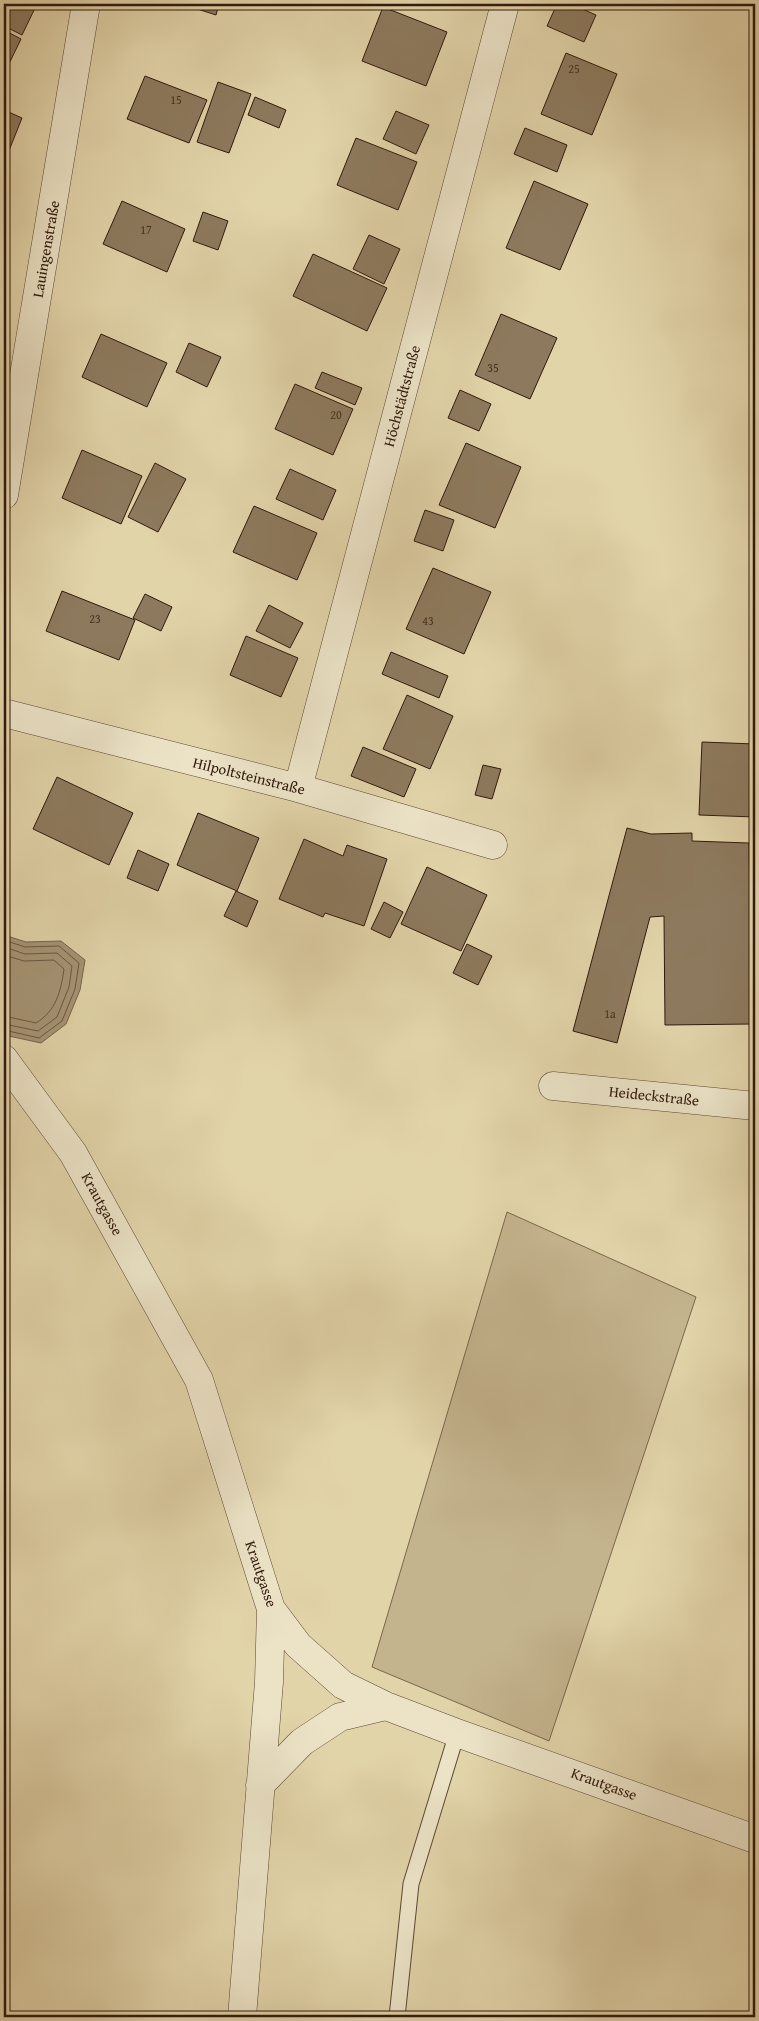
<svg xmlns="http://www.w3.org/2000/svg" width="759" height="2021" font-family="'Gentium Book Plus',serif">
<style>
.green{fill:#c4b48e;stroke:#7a664e}
.water{fill:#a59474;stroke:#76634b}
.lines{fill:none;stroke-linecap:round;stroke-linejoin:round}
.shore{stroke:#6a5640;stroke-width:1}
.building{fill:#8d7a5e;stroke:#30190d}
.lane-casing{stroke:#5c4834;stroke-width:17}
.street-casing{stroke:#5c4834;stroke-width:29}
.lane{stroke:#ece3c7;stroke-width:15}
.street{stroke:#ece3c7;stroke-width:28}
.labels{text-anchor:middle;stroke-width:4;stroke-linejoin:round;paint-order:stroke}
.number-label{font-size:12px;fill:#473121}
.street-label{font-size:15px;fill:#30190d;stroke:#ece3c7}
</style>
<rect width="100%" height="100%" fill="#e2d4a9"/>
<filter id="stains"><feTurbulence type="fractalNoise" baseFrequency=".004" numOctaves="4"/><feColorMatrix values="0 0 0 0 .2 0 0 0 0 .09 0 0 0 0 .02 0 0 0 .5 -.17"/></filter>
<radialGradient id="worn" r=".72"><stop offset=".6" stop-color="#630" stop-opacity="0"/><stop offset="1" stop-color="#630" stop-opacity=".3"/></radialGradient>
<path class="green" d="M507 1212 696 1297 549 1741 372 1667Z"/>
<path class="water" d="M4 935 26 942 61 941 85 960 80 990 66 1024 41 1043 4 1035Z"/>
<g class="lines">
<path class="shore" d="M4 940 25 947 59 946 79 963 75 989 62 1021 39 1038 4 1030
M4 947 25 954 57 953 72 966 69 987 57 1017 38 1031 4 1024
M4 955 24 961 54 960 64 969C61 991 56 1011 36 1023L4 1016"/>
</g>
<path class="building" d="M4 4H37L22 35 4 26Z
M182 4H219L216 15Z
M557 4H571L596 15 584 42 547 26Z
M619 4H633L631 9Z
M383 7 447 32 426 86 362 61Z
M4 30 21 39 4 74Z
M566 53 617 74 592 135 541 114Z
M145 76 207 100 189 143 127 119Z
M218 82 251 94 229 153 197 142Z
M255 97 286 110 279 128 248 115Z
M4 110 22 118 4 163Z
M396 111 429 125 416 154 383 139Z
M525 128 567 145 557 172 514 154Z
M356 138 417 162 398 210 337 185Z
M534 181 588 204 560 270 506 248Z
M122 201 185 229 167 272 103 244Z
M203 212 228 221 218 250 193 241Z
M369 235 400 249 384 284 353 269Z
M313 254 387 288 367 331 293 296Z
M501 314 557 338 530 399 475 375Z
M101 334 167 363 147 407 82 377Z
M189 343 221 357 207 387 176 372Z
M322 372 362 388 355 405 315 388Z
M295 384 353 409 333 455 275 429Z
M460 390 491 404 479 431 448 418Z
M466 443 521 467 495 528 439 505Z
M82 450 142 476 121 524 62 498Z
M155 463 186 479 158 532 128 517Z
M290 469 336 490 323 520 276 499Z
M254 506 317 533 297 580 233 552Z
M425 510 454 520 443 551 414 541Z
M433 568 491 592 464 654 406 629Z
M62 591 135 620 119 660 46 631Z
M145 594 172 607 161 631 133 618Z
M269 605 303 623 290 648 256 631Z
M246 636 298 658 281 697 230 675Z
M391 652 448 676 439 698 382 674Z
M407 695 453 716 430 769 383 749Z
M702 742 755 744V817L699 815Z
M363 747 416 769 404 797 351 776Z
M483 765 501 769 492 799 475 795Z
M57 777 133 813 109 865 33 829Z
M198 813 259 838 237 891 177 865Z
M627 828 651 834 692 833V841L749 843 750 904H755V999H751V1024L665 1025 664 916 650 917 617 1043 573 1031Z
M304 839 343 856 347 845 387 859 364 926 325 913 323 917 279 899Z
M138 850 169 864 158 891 127 878Z
M427 867 487 895 461 951 401 924Z
M236 891 258 901 247 927 224 916Z
M384 902 403 912 390 938 371 929Z
M467 944 492 956 478 985 453 973Z"/>
<g class="lines">
<defs>
<path id="lane" d="M397 2017 411 1884 457 1733"/>
<path id="street" d="M4 495 86 4
M4 713 298 788 493 845
M298 788 505 4
M4 1059 73 1153 199 1380 271 1609 298 1645 343 1685 386 1706 457 1733 755 1839
M553 1086 755 1106
M260 1785 302 1742 340 1717 386 1706
M242 2017 269 1682 271 1609"/>
</defs>
<use href="#lane" class="lane-casing"/>
<use href="#street" class="street-casing"/>
<use href="#lane" class="lane"/>
<use href="#street" class="street"/>
</g>
<g class="labels">
<g class="number-label">
<text x="574" y="73">25</text>
<text x="176" y="104">15</text>
<text x="146" y="234">17</text>
<text x="493" y="372">35</text>
<text x="336" y="419">20</text>
<text x="95" y="623">23</text>
<text x="428" y="625">43</text>
<text x="610" y="1018">1a</text>
</g>
<g class="street-label">
<text transform="translate(46 249) rotate(-80)" y="5">Lauingenstraße</text>
<text transform="translate(402 396) rotate(-75)" y="5">Höchstädtstraße</text>
<text transform="translate(249 776) rotate(14)" y="5">Hilpoltsteinstraße</text>
<text transform="translate(654 1096) rotate(6)" y="5">Heideckstraße</text>
<text transform="translate(102 1204) rotate(61)" y="5">Krautgasse</text>
<text transform="translate(261 1574) rotate(71)" y="5">Krautgasse</text>
<text transform="translate(604 1784) rotate(20)" y="5">Krautgasse</text>
</g>
</g>
<rect width="759" height="2021" fill="none" stroke="#e2d4a9" stroke-width="20"/>
<rect x="5" y="5" width="749" height="2011" fill="none" stroke="#30190d" stroke-width="2.5"/>
<rect x="10" y="10" width="739" height="2001" fill="none" stroke="#30190d"/>
<rect width="100%" height="100%" filter="url(#stains)"/>
<rect width="100%" height="100%" fill="url(#worn)"/>
</svg>
